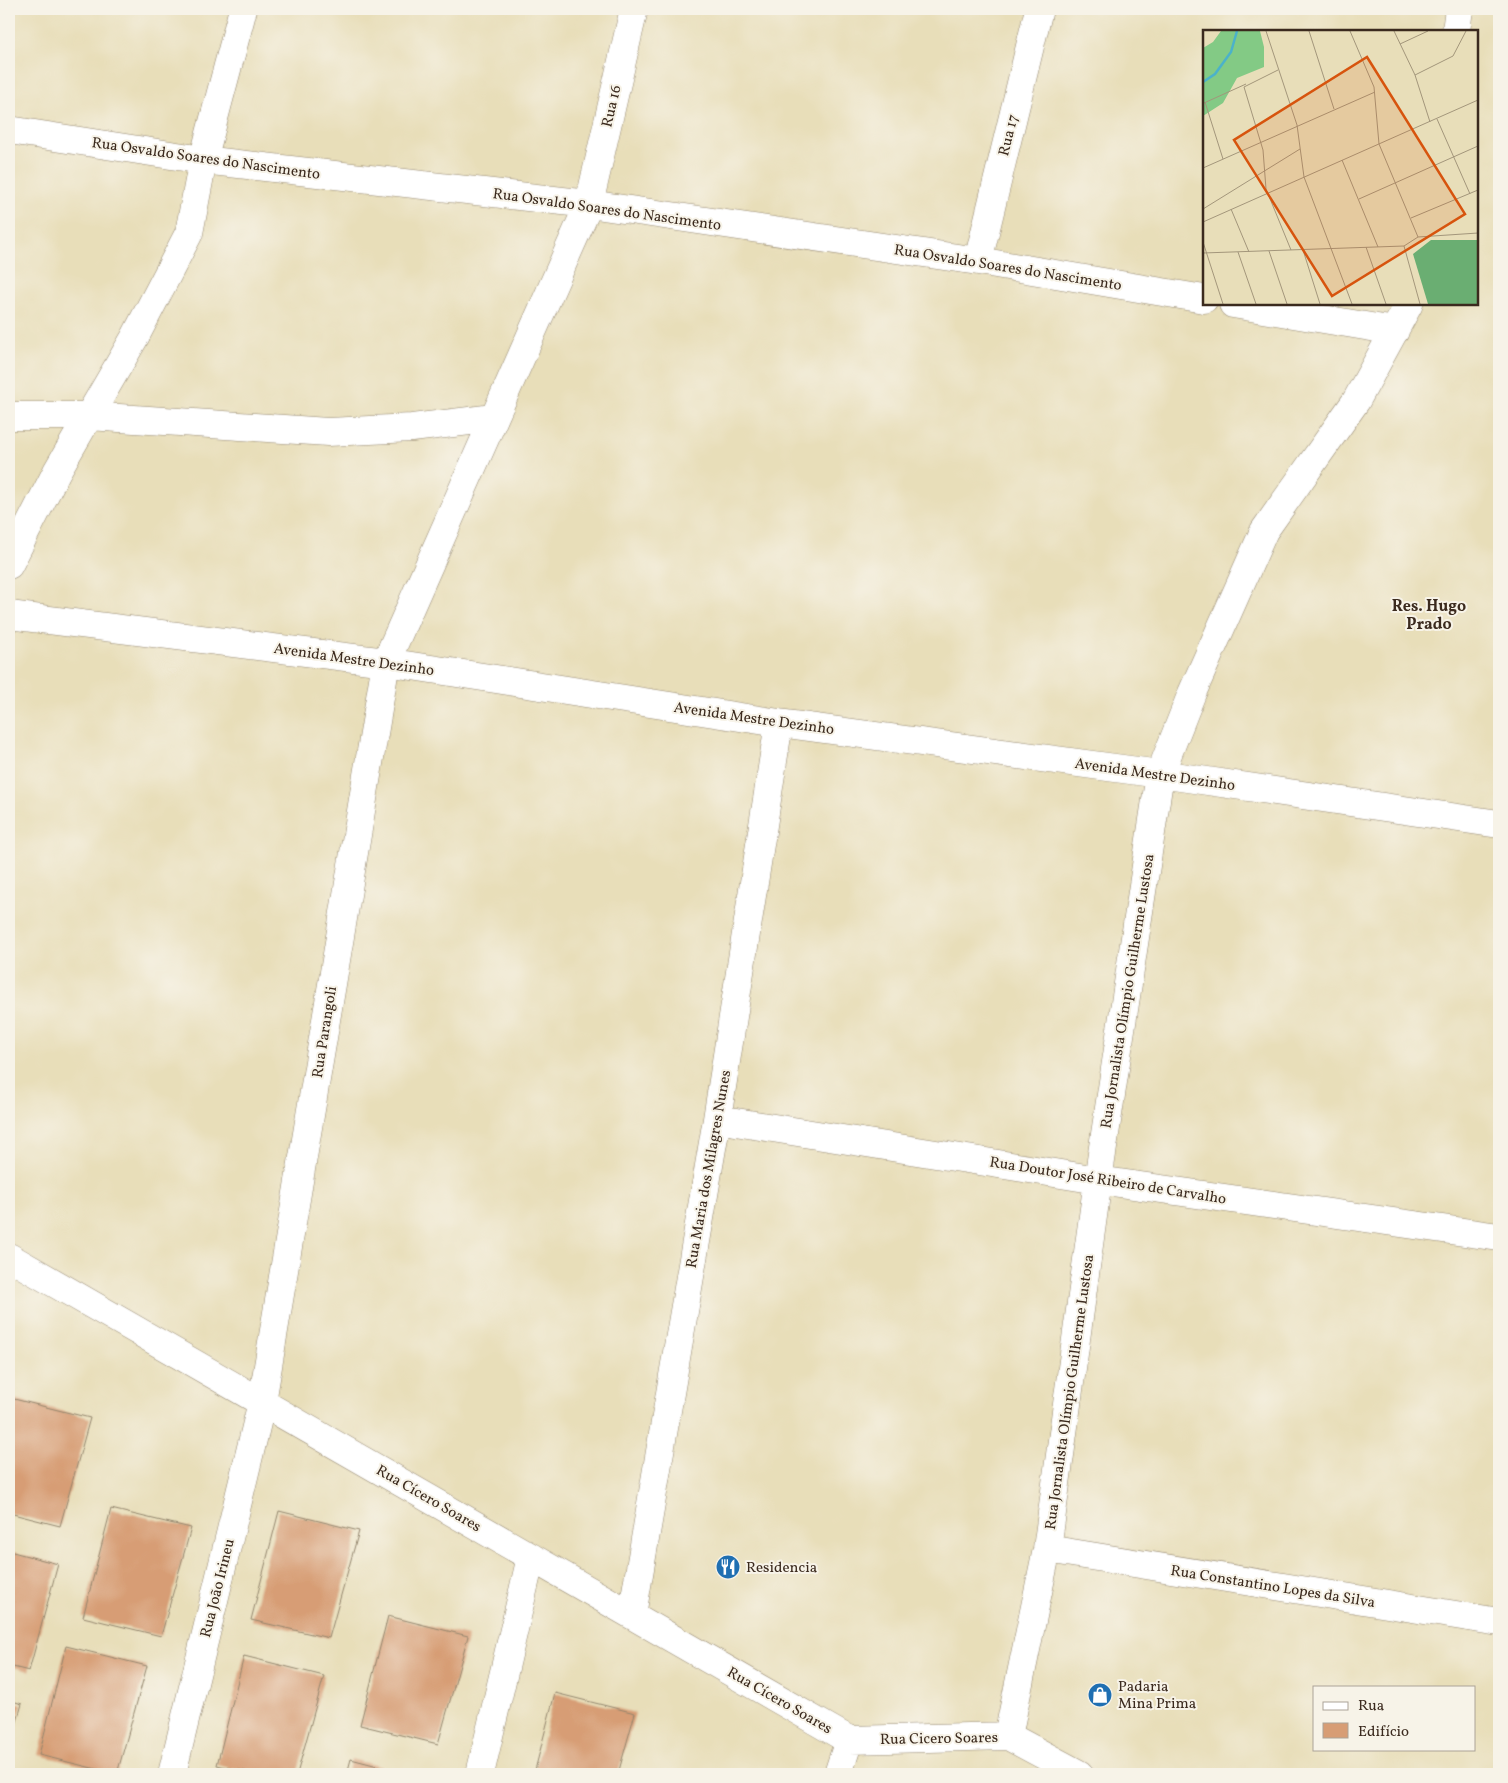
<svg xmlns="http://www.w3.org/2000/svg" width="1508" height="1783" font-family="Vollkorn,serif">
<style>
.building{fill:#d79d75}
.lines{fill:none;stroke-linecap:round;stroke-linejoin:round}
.street-casing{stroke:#92846c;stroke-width:29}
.street{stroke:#fff;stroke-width:28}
.labels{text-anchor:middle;stroke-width:4;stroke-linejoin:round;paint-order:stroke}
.street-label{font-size:15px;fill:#3b2a1e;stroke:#f7f3e8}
.poi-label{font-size:15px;fill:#3b2a1e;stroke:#f7f3e8;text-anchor:start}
.neighbourhood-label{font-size:16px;font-weight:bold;fill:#3b2a1e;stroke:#f7f3e8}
.inset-river{fill:none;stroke:#4bb2ca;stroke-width:2.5}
.inset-road{fill:none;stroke:#a3967b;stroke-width:1}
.view{fill:#d7540e;fill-opacity:0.15;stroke:#d7540e;stroke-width:2.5}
.inset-edge{fill:none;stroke:#3b2a1e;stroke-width:2.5}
</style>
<rect width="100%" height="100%" fill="#f7f3e8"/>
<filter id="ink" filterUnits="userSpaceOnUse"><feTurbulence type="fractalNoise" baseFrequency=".02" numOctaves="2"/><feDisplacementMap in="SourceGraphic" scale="10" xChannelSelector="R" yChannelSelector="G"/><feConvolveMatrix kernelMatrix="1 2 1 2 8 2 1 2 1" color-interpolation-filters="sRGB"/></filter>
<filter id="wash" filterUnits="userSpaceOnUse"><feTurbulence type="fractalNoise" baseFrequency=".0096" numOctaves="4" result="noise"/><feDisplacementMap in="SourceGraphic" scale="20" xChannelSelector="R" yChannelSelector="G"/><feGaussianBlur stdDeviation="1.12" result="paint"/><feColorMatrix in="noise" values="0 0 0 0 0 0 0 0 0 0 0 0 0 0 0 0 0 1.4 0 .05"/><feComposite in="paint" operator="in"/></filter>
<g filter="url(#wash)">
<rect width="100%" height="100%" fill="#e8deb9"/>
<g id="blocks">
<path class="building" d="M10 1398 90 1418 60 1526 9 1513V1405Z
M111 1509 191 1528 161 1636 83 1617Z
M279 1511 359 1531 329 1638 251 1620Z
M9 1551 58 1564 29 1671 9 1666Z
M388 1616 468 1636 438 1744 360 1725Z
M66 1646 147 1666 117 1774 39 1755Z
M244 1656 324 1676 297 1774H257L217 1765Z
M555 1693 635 1713 618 1774H534Z
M9 1700 22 1704 9 1749Z
M351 1759 408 1774H347Z"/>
</g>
</g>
<g filter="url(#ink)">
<use href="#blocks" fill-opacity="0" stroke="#92846c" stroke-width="1"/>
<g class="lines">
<defs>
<path id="street" d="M1456 31 1459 9
M9 130 203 160 589 204 978 261 1204 299
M978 261 1039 9
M1233 304 1395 331
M9 416H89L328 432 412 428 494 418
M9 565 57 471 135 337 189 233 203 160 243 9
M9 615 386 662 779 723 1160 774 1499 824
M717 1119 1098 1180 1499 1237
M9 1257 849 1740
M1047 1549 1499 1622
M632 1615 717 1119 779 723
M1008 1736 1047 1549 1098 1180 1160 774 1192 693 1264 531 1356 401 1409 304
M849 1740 1008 1736 1079 1774
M172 1774 262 1402 386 662 589 204 634 9
M480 1774 531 1557
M838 1774 849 1740"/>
</defs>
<use href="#street" class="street-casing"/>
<use href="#street" class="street"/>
</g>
</g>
<defs>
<symbol id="restaurant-disc" viewBox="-11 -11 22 22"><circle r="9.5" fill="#1f6fb2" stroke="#f7f3e8"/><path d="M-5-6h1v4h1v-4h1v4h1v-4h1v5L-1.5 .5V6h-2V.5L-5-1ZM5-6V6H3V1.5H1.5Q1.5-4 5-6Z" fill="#fff"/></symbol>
<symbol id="shop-disc" viewBox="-11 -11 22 22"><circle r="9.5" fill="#1f6fb2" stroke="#f7f3e8"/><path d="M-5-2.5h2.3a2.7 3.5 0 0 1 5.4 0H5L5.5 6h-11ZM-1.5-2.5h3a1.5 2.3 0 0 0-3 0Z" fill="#fff"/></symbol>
</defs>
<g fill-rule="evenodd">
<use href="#restaurant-disc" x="714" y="1553" width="28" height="28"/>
<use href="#shop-disc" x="1086" y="1681" width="28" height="28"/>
</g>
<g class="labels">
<g class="street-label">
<text transform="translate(611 106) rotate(-77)" y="5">Rua 16</text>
<text transform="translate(1008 135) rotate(-76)" y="5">Rua 17</text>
<text transform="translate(206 158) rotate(8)" y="5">Rua Osvaldo Soares do Nascimento</text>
<text transform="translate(607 209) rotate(8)" y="5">Rua Osvaldo Soares do Nascimento</text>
<text transform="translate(1008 267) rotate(9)" y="5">Rua Osvaldo Soares do Nascimento</text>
<text transform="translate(354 659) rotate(8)" y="5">Avenida Mestre Dezinho</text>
<text transform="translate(754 718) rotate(8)" y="5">Avenida Mestre Dezinho</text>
<text transform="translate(1155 774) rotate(8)" y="5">Avenida Mestre Dezinho</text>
<text transform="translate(1127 991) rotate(-81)" y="5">Rua Jornalista Olímpio Guilherme Lustosa</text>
<text transform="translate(324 1032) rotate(-81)" y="5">Rua Parangoli</text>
<text transform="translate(708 1169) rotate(-80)" y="5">Rua Maria dos Milagres Nunes</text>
<text transform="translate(1108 1180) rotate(9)" y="5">Rua Doutor José Ribeiro de Carvalho</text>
<text transform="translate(1069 1392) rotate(-82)" y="5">Rua Jornalista Olímpio Guilherme Lustosa</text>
<text transform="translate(429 1498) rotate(30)" y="5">Rua Cícero Soares</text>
<text transform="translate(1273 1586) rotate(9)" y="5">Rua Constantino Lopes da Silva</text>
<text transform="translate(217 1588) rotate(-76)" y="5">Rua João Irineu</text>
<text transform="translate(780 1700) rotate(30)" y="5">Rua Cícero Soares</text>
<text transform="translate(939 1738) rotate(-1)" y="5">Rua Cicero Soares</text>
</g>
<g class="poi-label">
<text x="746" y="1572">Residencia</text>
<text x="1118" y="1691">Padaria<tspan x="1118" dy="17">Mina Prima</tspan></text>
</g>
<g class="neighbourhood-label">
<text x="1429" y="611">Res. Hugo<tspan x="1429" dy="18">Prado</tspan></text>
</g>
</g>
<g transform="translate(1203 30)">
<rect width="275" height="275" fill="#e8deb9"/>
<path d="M18 1H57L61 17V37L34 48 20 73 0 86V18L10 12Z" fill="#83ca85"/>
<path d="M228 210H275V274H225L210 224Z" fill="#6aae72"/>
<path class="inset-river" d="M0 52 12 44 28 22 34 1"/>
<path class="inset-road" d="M63 1 94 95 101 147 149 274M106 1 131 79M147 1 171 57 176 114 215 207M191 1 212 45 227 92M197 14 225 1M75 40 41 57 60 120 63 159 88 220M212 45 250 26 263 1M2 72 20 129M1 73 43 54M234 89 267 164M139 130 175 217M0 138 172 62M156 169 275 116M0 179 97 119M28 179 46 222M208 188 275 160M0 192 275 70M0 212 20 274M201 216 215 207 275 203M201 216 217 274M163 217 183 274M100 220 117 274M66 221 84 274M35 222 53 274M0 223 201 216"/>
<path class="view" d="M164 27 262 184 129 266 31 110Z"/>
<rect width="275" height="275" class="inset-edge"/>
</g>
<rect width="1508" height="1783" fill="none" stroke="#f7f3e8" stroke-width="30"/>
<rect x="1313" y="1686" width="162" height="65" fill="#f7f3e8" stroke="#aca397"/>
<rect x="1323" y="1702" width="25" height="8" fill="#ffffff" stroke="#aca397"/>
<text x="1358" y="1710" font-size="15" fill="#3b2a1e">Rua</text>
<rect x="1323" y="1723" width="25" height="15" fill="#d79d75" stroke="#aca397"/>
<text x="1358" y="1736" font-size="15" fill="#3b2a1e">Edifício</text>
</svg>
